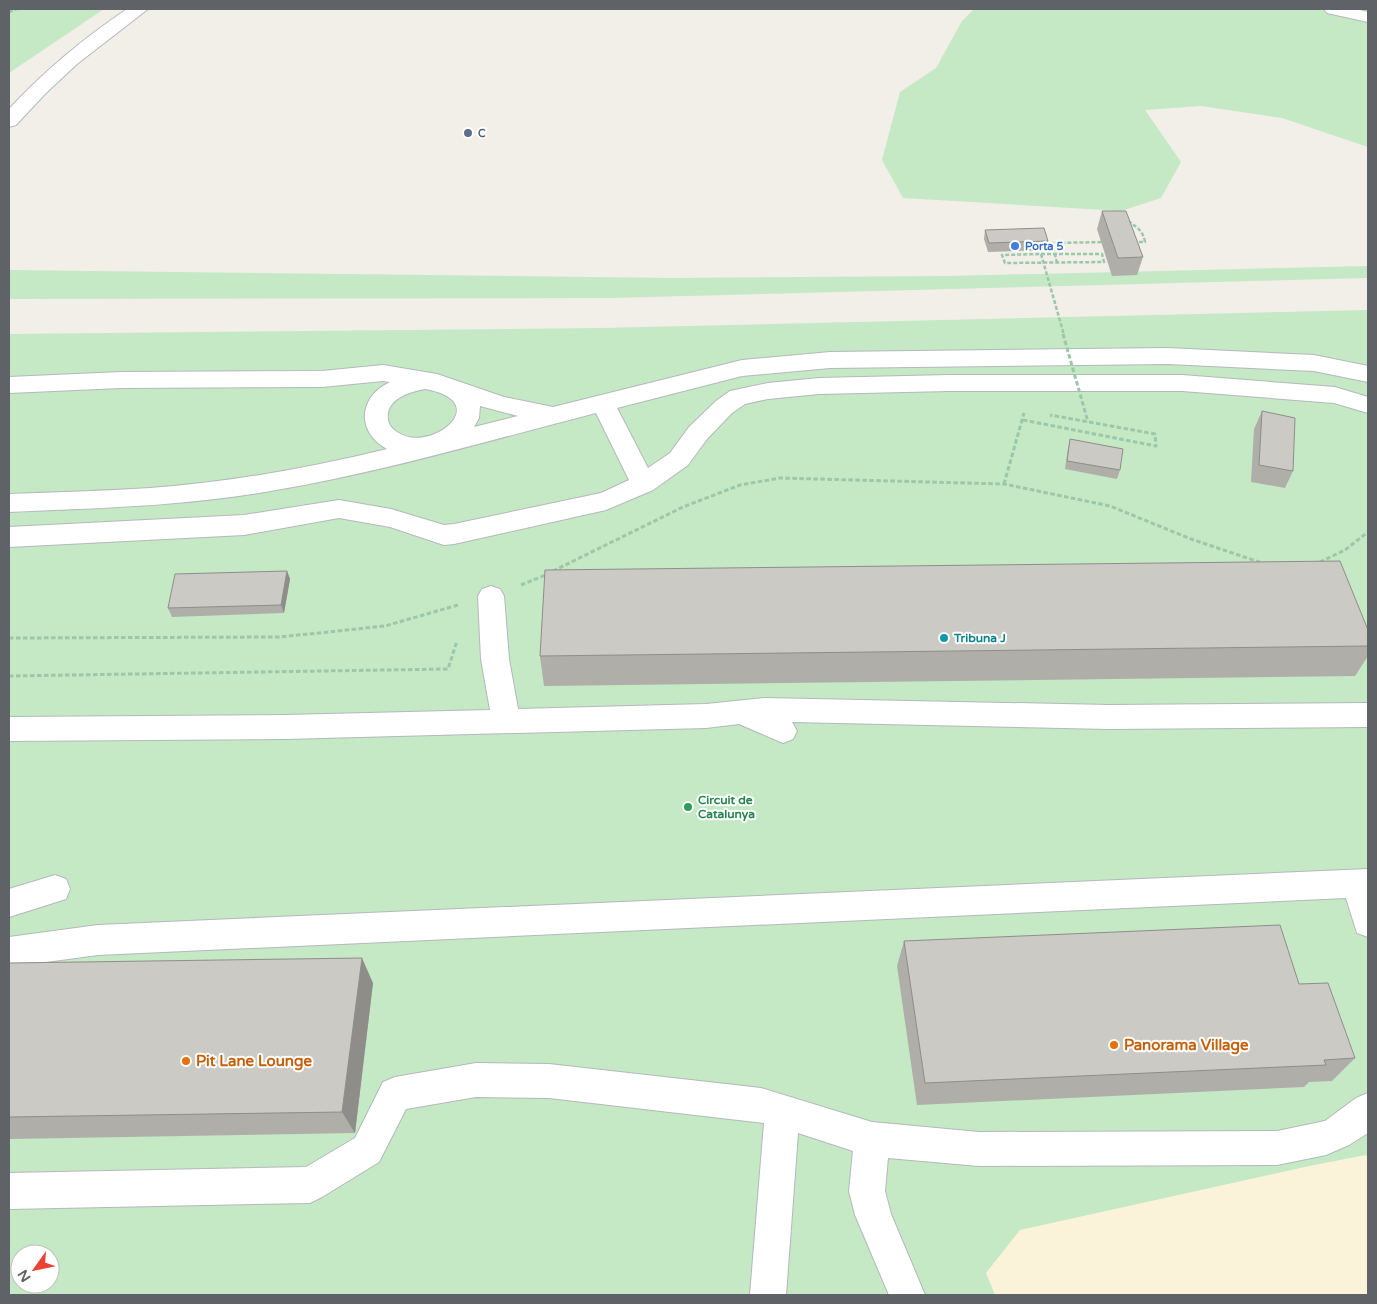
<svg xmlns="http://www.w3.org/2000/svg" width="1377" height="1304" font-family="'Varela Round',sans-serif">
<style>
.green{fill:#c5e8c5;fill-rule:evenodd}
.sand{fill:#fbf3d9}
.lines{fill:none;stroke-linecap:round;stroke-linejoin:round}
.minor-casing{stroke:#b5b8bc;stroke-width:2}
.path-far1{stroke:#9cc7a9;stroke-width:2.5;stroke-dasharray:4 2;stroke-linecap:butt}
.path{stroke:#9cc7a9;stroke-width:3;stroke-dasharray:4.5 2.5;stroke-linecap:butt}
.minor{fill:#fff;fill-rule:evenodd}
.path-bridge-far1{stroke:#9cc7a9;stroke-width:2.5;stroke-dasharray:4 2;stroke-linecap:butt}
.path-bridge{stroke:#9cc7a9;stroke-width:3;stroke-dasharray:4.5 2.5;stroke-linecap:butt}
.wall{fill:#afaea9}
.shaded-wall{fill:#8f8d8a}
.building{fill:#cccac5;stroke:#8f8d8a}
.service-dot{fill:#5c6f8a;stroke:#fff;stroke-width:2}
.shop-dot{fill:#3f7fe0;stroke:#fff;stroke-width:2}
.culture-dot{fill:#0f9aa8;stroke:#fff;stroke-width:2}
.leisure-dot{fill:#2e9e5b;stroke:#fff;stroke-width:2}
.food-dot{fill:#e8710a;stroke:#fff;stroke-width:2}
.labels{text-anchor:middle;stroke-width:4;stroke-linejoin:round;paint-order:stroke}
.far-service-label{font-size:11px;font-weight:bold;fill:#4e5e75;stroke:#fff;text-anchor:start}
.far-shop-label{font-size:11px;font-weight:bold;fill:#366cbe;stroke:#fff;text-anchor:start}
.culture-label{font-size:12px;font-weight:bold;fill:#0d838f;stroke:#fff;text-anchor:start}
.leisure-label{font-size:12px;font-weight:bold;fill:#27864d;stroke:#fff;text-anchor:start}
.near-food-label{font-size:15px;font-weight:bold;fill:#c56008;stroke:#fff;text-anchor:start}
</style>
<rect width="100%" height="100%" fill="#f1efe8"/>
<path class="green" d="M9 9H104L9 73Z
M974 9H1368V147L1282 118 1201 106 1145 110 1181 162 1161 198 1121 211 903 198 882 160 900 92 936 68 962 21Z
M1368 266V278L610 298 9 299V270L671 278 950 276Z
M1368 310V1295H9V334L600 328ZM20 1254H50V1284H20Z"/>
<path class="sand" d="M1366 1155 1368 1158V1295H995L986 1273 1020 1230 1314 1165Z"/>
<g class="lines">
<defs>
<path id="minor" d="M127 9H148L77 64 45 94 16 125 9 127V109C44 71 84 38 127 9Z
M1324 9H1356L1368 12V22L1327 13Z
M1168 348 1314 355 1368 366V382L1314 371 1168 364 830 368 742 376 617 408 648 468 670 453 689 427 716 401 730 391 768 383 819 378 949 375H1182L1335 387 1368 397V413L1334 403 1182 391H949L819 394 768 399 745 404 732 413 707 439 688 465 653 490 606 510 454 544 444 545 390 527 339 518 244 535 9 547V527L244 515 339 500 391 509 444 525 454 524 601 493 629 480 596 413C490 440 384 472 276 490 188 506 99 508 9 512V494C56 492 103 491 150 488 230 482 310 468 387 449 356 432 358 397 390 382L383 381 322 387 121 388 9 393V377L121 372 322 371 383 365 437 374 504 397 553 407 742 360 830 352ZM425 389C497 402 429 455 397 432 392 429 389 425 388 420 385 399 409 392 425 389ZM480 406 518 416 474 427 479 418Z
M491 586 500 589 504 596 509 659 518 709 706 704 765 698 1109 705 1368 703V727L1109 729 792 722 797 731 793 739 783 743 739 724 706 728 285 739 9 741V717L285 715 490 710 481 659 478 596 482 589Z
M1368 869V937L1357 933 1346 898 98 955 9 967V937L98 925Z
M55 875 66 879 70 889 66 899 9 917V889Z
M476 1063 549 1064 761 1088 872 1122 979 1132 1277 1131 1325 1121 1356 1098 1368 1093V1133L1349 1145 1326 1155 1277 1165 979 1166 888 1158 885 1191 891 1214 925 1295H889L855 1215 849 1191 853 1151 798 1133 786 1295H750L764 1123 549 1098 476 1097 406 1109 379 1162 322 1197 310 1203 9 1209V1173L306 1167 355 1138 383 1082 395 1077Z"/>
</defs>
<use href="#minor" class="minor-casing"/>
<path class="path-far1" d="M9 12 17 9
M1128 221C1137 227 1143 231 1145 242H1134
M1041 254H1102L1104 262 1005 263 1002 255Z
M1057 263 1052 243 1106 242"/>
<path class="path" d="M1023 420 1156 446 1155 434 1050 415
M1004 484 1024 413
M1320 562 1345 550 1368 532
M553 571 683 507 740 485 780 478 1004 484 1110 506 1191 539 1262 563
M521 585 548 574
M9 638 280 637 385 626 458 605
M9 676 448 669 457 641"/>
<use href="#minor" class="minor"/>
<path class="path-bridge-far1" d="M1041 254 1064 335"/>
<path class="path-bridge" d="M1063 334 1088 422"/>
</g>
<path class="wall" d="M1102 211 1143 257 1137 275 1112 276 1097 229Z
M985 230 1048 241 1046 250 988 252 984 239Z
M1262 411 1293 471 1285 488 1251 482 1254 429Z
M1070 439 1120 470 1117 479 1065 469 1068 448Z
M287 571 290 579 284 613 172 617 168 608Z
M1368 630V656L1355 676 544 686 540 656Z
M904 941 1299 984 1355 1058 1332 1081 1309 1082 1304 1087 917 1105 897 966Z
M9 963 373 983 355 1133 9 1139Z"/>
<path class="shaded-wall" d="M287 571 290 579 284 613 281 605Z
M362 958 373 983 355 1133 342 1112Z"/>
<path class="building" d="M1102 211H1126L1143 257 1118 258Z
M1044 228 1048 241 989 243 985 230Z
M1262 411 1295 418 1293 471 1259 465Z
M1070 439 1123 449 1120 470 1067 461Z
M1340 561 1368 630V646L540 656 545 570Z
M287 571 281 605 168 608 175 574Z
M1280 925 1299 984 1328 983 1355 1058 1324 1060 1326 1065 925 1083 904 941Z
M362 958 342 1112 9 1117V963Z"/>
<circle class="service-dot" cx="468" cy="133" r="5"/>
<circle class="shop-dot" cx="1015" cy="246" r="5"/>
<circle class="culture-dot" cx="944" cy="638" r="5"/>
<circle class="leisure-dot" cx="688" cy="807" r="5"/>
<g class="food-dot">
<circle cx="1114" cy="1045" r="5"/>
<circle cx="186" cy="1061" r="5"/>
</g>
<g class="labels">
<g class="far-service-label">
<text x="478" y="137">C</text>
</g>
<g class="far-shop-label">
<text x="1025" y="250">Porta 5</text>
</g>
<g class="culture-label">
<text x="954" y="642">Tribuna J</text>
</g>
<g class="leisure-label">
<text x="698" y="804">Circuit de<tspan x="698" dy="14">Catalunya</tspan></text>
</g>
<g class="near-food-label">
<text x="1124" y="1050">Panorama Village</text>
<text x="196" y="1066">Pit Lane Lounge</text>
</g>
</g>
<rect width="1377" height="1304" fill="none" stroke="#5f6368" stroke-width="20"/>
<g transform="translate(35 1269) rotate(237)"><circle r="24" fill="#ffffff" stroke="#bfc1c3"/>
<path d="M0-4L9 19L0 12L-9 19Z" fill="#ea4335"/>
<text y="-8" font-size="14" font-weight="bold" text-anchor="middle" fill="#5f6368">N</text>
</g>
</svg>
